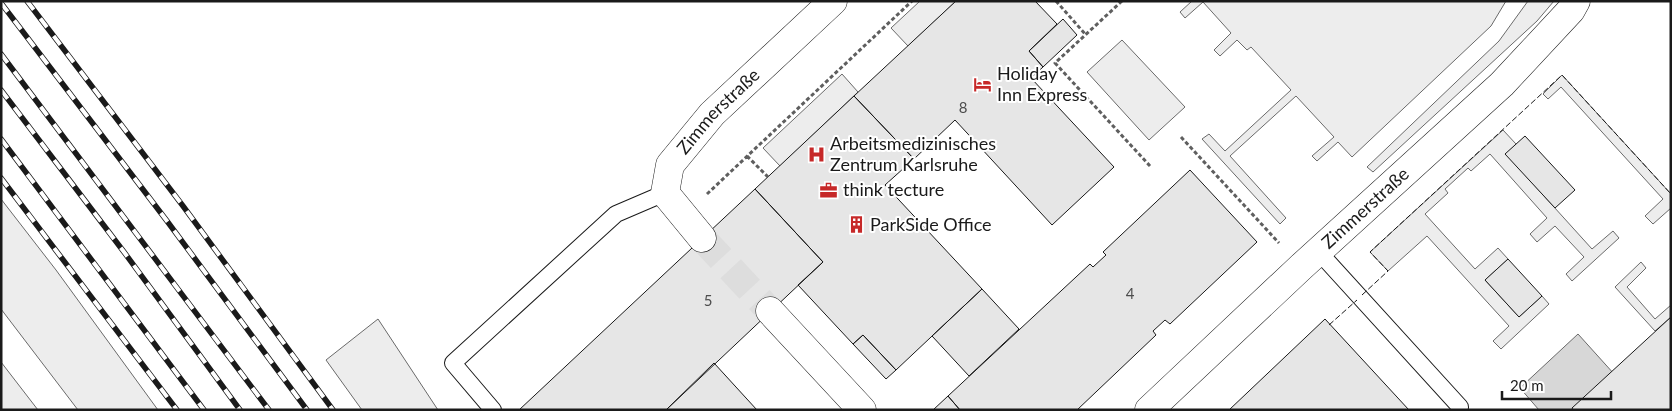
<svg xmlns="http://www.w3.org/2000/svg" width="1672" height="411" font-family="Lato,sans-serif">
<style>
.green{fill:#ededed;stroke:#6a6a6a}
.water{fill:#d7d7d7;stroke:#6a6a6a}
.building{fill:#e6e6e6;stroke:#1a1a1a}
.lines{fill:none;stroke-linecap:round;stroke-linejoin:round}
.minor-tunnel{stroke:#ddd;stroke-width:28;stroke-dasharray:28 14;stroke-linecap:butt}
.service-casing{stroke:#1a1a1a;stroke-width:18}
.minor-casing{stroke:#1a1a1a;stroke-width:29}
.path{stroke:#5f5f5f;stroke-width:3;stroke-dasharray:4 2.5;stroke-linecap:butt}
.service{stroke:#fff;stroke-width:16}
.minor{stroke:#fff;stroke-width:28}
.rail-casing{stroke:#1a1a1a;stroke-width:5.5}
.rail{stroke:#fff;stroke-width:4;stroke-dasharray:11;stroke-linecap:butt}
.fence{stroke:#1a1a1a;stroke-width:1;stroke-dasharray:6 2.5;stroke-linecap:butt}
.labels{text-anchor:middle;stroke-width:4;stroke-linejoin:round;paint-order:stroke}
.number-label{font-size:15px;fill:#4d4d4d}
.poi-label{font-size:18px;fill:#1a1a1a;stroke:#fff;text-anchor:start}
.street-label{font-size:18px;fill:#1a1a1a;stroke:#fff}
</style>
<rect width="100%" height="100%" fill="#fff"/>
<path class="green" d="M920 1H956L908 46 891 28Z
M1192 1H1506L1491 26 1352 157 1338 142 1317 161 1312 156 1334 137 1296 96 1230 156 1286 218 1280 224 1202 139 1209 134 1225 151 1291 90 1251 47 1247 50 1237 40 1220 56 1214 50 1231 33 1203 2 1185 18 1180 12Z
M1528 1H1554L1537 21 1373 172 1367 167 1499 41Z
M1122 40 1185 107 1149 140 1087 72Z
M842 74 858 92 780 166 763 148Z
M1562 75 1671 194V208L1653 224 1645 216 1663 199 1561 87 1548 99 1543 94Z
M1503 130 1516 144 1506 154 1592 249 1613 231 1619 238 1572 281 1566 274 1584 257 1555 226 1537 242 1530 234 1547 218 1490 154 1471 171 1468 168 1445 189 1448 193 1425 214 1475 269 1498 248 1508 259 1485 280 1519 317 1542 296 1549 304 1501 349 1493 341 1509 326 1427 236 1388 271 1370 252Z
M1 199 56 270 158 410H78L1 309Z
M1641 262 1646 268 1627 287 1655 319 1671 305V317L1655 331 1615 287Z
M378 319 438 410H362L326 360Z
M1 362 38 410H1Z"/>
<path class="water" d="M1578 334 1624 385 1597 410H1539L1520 388Z"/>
<path class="building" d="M956 1H1035L1057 24 1029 51 1043 67 1031 78 1114 167 1052 225 955 120 914 159 854 96Z
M1063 19 1077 35 1043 67 1029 51Z
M854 96 914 159 885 185 982 289 896 370 863 335 853 344 798 285 823 262 755 189Z
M1525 136 1575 190 1555 208 1505 154Z
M1190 170 1257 242 1170 324 1165 320 1153 331 1156 335 1077 410H960L948 396 1090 264 1093 267 1106 255 1103 252Z
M755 189 823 262 666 410H519Z
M1508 259 1542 296 1519 317 1485 280Z
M982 289 1019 329 969 376 932 336Z
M1671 317V410H1573L1572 408Z
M1325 319 1409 410H1229Z
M863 335 896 370 886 379 853 344Z
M714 363 757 410H666Z
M948 396 960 410H933Z"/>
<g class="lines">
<path class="minor-tunnel" d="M702 238 770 311"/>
<defs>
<path id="service" d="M1318 251 1460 407
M493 410 453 363 616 214 665 193"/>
<g id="minor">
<path id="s1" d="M702 238 665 193 670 165 712 114 833 1"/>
<path d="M770 311 862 410"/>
<path id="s2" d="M1149 410 1301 267 1502 84 1571 10 1576 1"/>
</g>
</defs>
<use href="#service" class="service-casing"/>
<use href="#minor" class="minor-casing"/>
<path class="path" d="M1056 1 1086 35
M1122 1 1055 63 1150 166
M1181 137 1279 243
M747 156 768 177
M707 194 912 1"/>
<use href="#service" class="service"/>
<use href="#minor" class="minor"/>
<defs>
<path id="rail" d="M27 1 183 206 333 410
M1 3 167 221 307 410
M1 54 269 410
M1 90 124 252 240 410
M1 139 204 410
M1 178 177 410"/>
</defs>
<use href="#rail" class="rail-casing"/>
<use href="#rail" class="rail"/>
<path class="fence" d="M1362 295 1388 271 1370 252 1562 75 1671 194
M1329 325 1357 300"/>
</g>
<defs>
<symbol id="hotel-bare" viewBox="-9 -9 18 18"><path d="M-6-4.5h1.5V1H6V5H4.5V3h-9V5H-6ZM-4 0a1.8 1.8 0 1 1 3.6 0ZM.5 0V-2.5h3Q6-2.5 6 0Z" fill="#c62828" stroke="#fff" stroke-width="2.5" paint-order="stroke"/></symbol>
<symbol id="hospital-bare" viewBox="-9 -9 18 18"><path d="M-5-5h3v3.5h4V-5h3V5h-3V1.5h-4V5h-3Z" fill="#c62828" stroke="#fff" stroke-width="2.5" paint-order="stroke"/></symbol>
<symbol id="office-bare" viewBox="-9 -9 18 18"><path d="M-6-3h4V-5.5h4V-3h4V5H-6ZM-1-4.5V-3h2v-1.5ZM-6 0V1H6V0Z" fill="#c62828" stroke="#fff" stroke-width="2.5" paint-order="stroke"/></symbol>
<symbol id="building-bare" viewBox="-9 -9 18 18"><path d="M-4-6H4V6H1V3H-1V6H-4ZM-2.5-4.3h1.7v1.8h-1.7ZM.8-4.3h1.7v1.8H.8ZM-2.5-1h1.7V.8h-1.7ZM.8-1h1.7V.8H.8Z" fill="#c62828" stroke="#fff" stroke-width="2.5" paint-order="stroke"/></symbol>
</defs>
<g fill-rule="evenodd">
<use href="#hotel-bare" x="970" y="72" width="25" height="25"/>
<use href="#hospital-bare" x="804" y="142" width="25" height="25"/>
<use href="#office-bare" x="816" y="178" width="25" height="25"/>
<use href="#building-bare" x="844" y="212" width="25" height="25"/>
</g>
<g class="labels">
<g class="number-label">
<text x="963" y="113">8</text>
<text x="1130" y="299">4</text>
<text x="708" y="306">5</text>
</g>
<g class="poi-label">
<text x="997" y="80">Holiday<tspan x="997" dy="21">Inn Express</tspan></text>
<text x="830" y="150">Arbeitsmedizinisches<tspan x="830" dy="21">Zentrum Karlsruhe</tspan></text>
<text x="843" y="196">think tecture</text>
<text x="870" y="231">ParkSide Office</text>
</g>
<g class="street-label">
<text dy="6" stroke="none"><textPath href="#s1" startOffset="159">Zimmerstraße</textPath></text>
<text dy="6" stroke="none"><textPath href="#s2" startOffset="296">Zimmerstraße</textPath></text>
</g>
</g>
<rect width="1672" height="411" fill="none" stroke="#1a1a1a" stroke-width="5"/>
<path d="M1502 391v8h109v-8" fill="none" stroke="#1a1a1a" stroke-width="2.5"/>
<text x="1510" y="391" font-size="15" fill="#1a1a1a" stroke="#ffffff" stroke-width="4" paint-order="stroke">20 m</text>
</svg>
